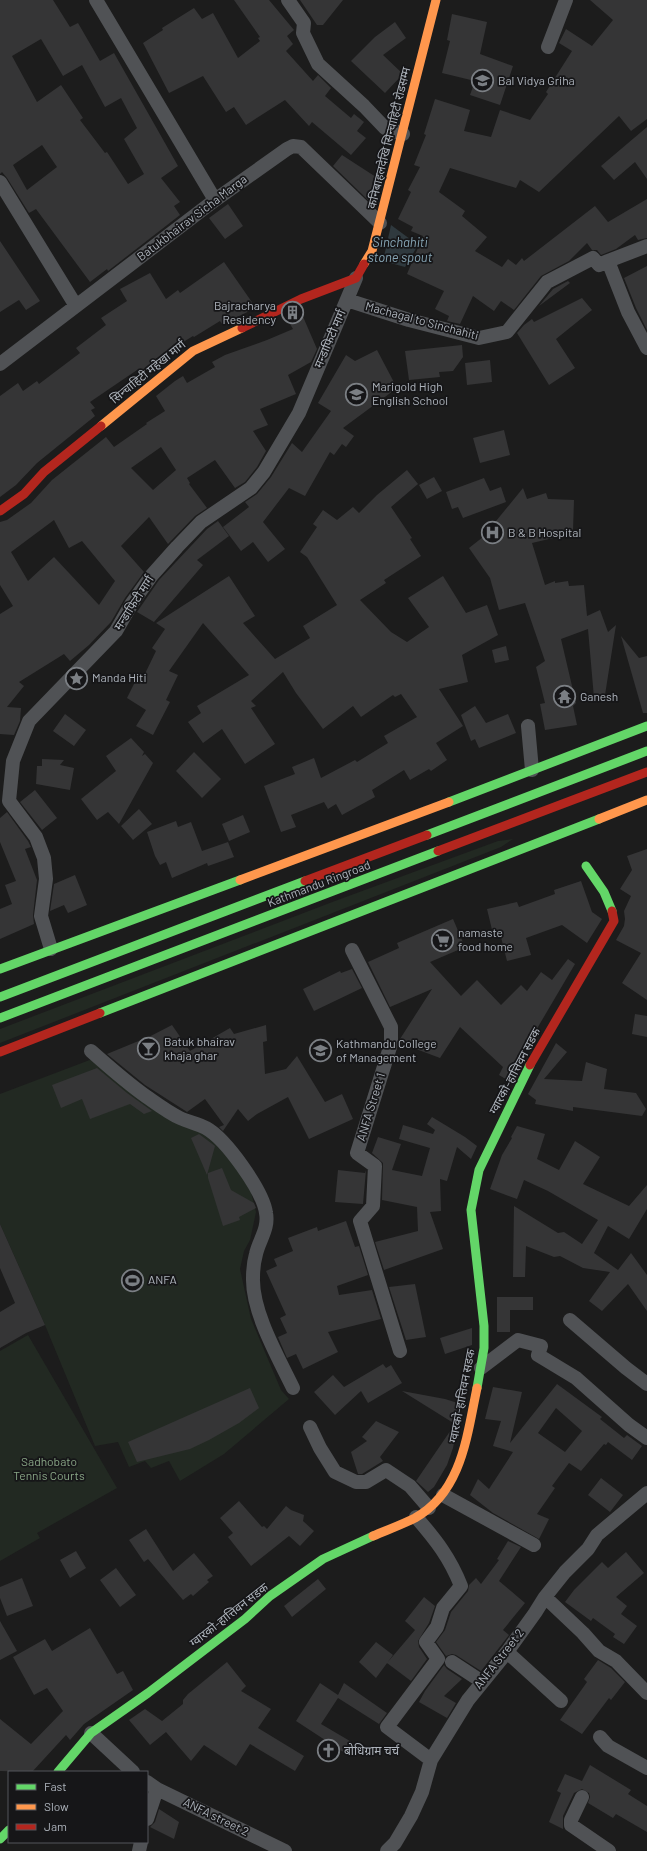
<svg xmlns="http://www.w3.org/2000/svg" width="647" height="1851" font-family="Barlow,'Noto Sans Devanagari',sans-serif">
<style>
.green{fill:#222922}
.water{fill:#2f393e}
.building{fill:#353536;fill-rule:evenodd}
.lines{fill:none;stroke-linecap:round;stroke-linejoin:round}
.street{stroke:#505255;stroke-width:14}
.fast{stroke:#63d668;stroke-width:9}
.slow{stroke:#ff974d;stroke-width:9}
.jam{stroke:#b3261e;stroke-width:9}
.labels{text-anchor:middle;stroke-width:3.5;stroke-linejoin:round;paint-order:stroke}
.poi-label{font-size:12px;fill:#aeb4bc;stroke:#161618;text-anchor:start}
.street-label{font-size:12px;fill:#aeb4bc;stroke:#161618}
.park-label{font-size:12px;fill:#89a686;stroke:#161618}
.water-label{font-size:13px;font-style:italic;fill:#87a6b5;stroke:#161618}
</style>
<rect width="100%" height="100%" fill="#1c1c1c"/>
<path class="green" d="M513 839 501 847 0 1043V1029L335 901 498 841Z
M95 1058 209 1136 233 1161 250 1188 256 1212 250 1240 244 1251 240 1269 251 1319 281 1390 289 1399 224 1454 180 1481 169 1461 151 1468 145 1461 129 1467 118 1442 95 1446 45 1325 0 1224V1094Z
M28 1335 117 1488 37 1533 40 1538 0 1561V1351Z"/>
<path class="water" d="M391 225 418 245 405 267 383 261Z"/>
<path class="building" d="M0 0H53L70 27 78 23 100 61 114 53 178 166 161 178 180 202 174 206 180 215 108 271 107 269 90 282 36 209 29 213 7 178 2 172 0 174ZM41 39 63 76 82 65 105 107 121 98 137 128 124 139 144 174 128 184 107 152 105 153 80 120 83 118 61 85 37 102 12 56ZM42 145 57 167 27 190 13 165Z
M234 0H269L294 30 287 36 293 44 286 51 313 81 318 75 331 88 325 96 351 118 354 114 364 122 357 131 366 138 351 155 312 122 309 126 285 100 246 125 234 107 226 112 203 76 169 93 143 43 163 30 162 28 194 8 202 19 213 13 238 58 260 41 258 38 260 37Z
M300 0H343L323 25H317Z
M590 0H647V119L631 131 619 116 539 192 520 180 516 188 450 168 439 192 465 211 462 216 487 237 475 251 502 267 508 259 516 265 522 258 524 261 595 206 608 222 647 199V238L638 240 635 235 616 249 601 255 597 250H592L587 243 569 261 541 276 514 310 501 301 494 311 473 296 460 324 447 321 449 316 435 309 444 291 407 274 423 236 411 231 413 227 398 219 411 192 408 190 420 167 414 165 426 135 424 134 435 99 470 110 464 131 491 137 500 110 530 120 548 94 546 92 572 51 559 43 566 29 592 46 613 20Z
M452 14 487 22 480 54 513 66 500 105 470 95 475 81 442 73 450 41 447 40Z
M395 22 406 38 383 55 403 74 385 93 351 61 375 37Z
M647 127V179L635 162 614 180 601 166Z
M342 155 379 179 377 187 368 200 333 166Z
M228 204 243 226 225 239 209 218Z
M0 241 40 301 26 310 19 300 0 312Z
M224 262 256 308 222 324 220 321 194 337 193 336 151 362 153 365 140 374 137 370 90 402 95 408 91 410 95 416 37 463 16 485 0 497V396L18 383 23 391 37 381 39 384 80 353 76 348 106 325 101 318 127 301 120 289 150 273 166 299 178 290 180 293Z
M647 266V330L636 308 624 278Z
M568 281 570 283 539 306 553 289Z
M582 298 592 310 556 339 575 368 549 385 517 333 524 325 532 319 534 322Z
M301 312 317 349 311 362 288 375 296 394 260 409 268 425 253 431 266 451 257 467 245 482 235 488 215 460 187 478 190 483 189 484 207 508 195 516 168 544 149 517 121 546 144 572 125 598 111 622 89 645 70 661 64 654 19 682 24 686 7 707 21 708 20 721 14 735 0 734V614L13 606 0 585V522L7 520 31 503 52 480 106 437 114 447 147 424 146 423 165 411 156 396 175 381 183 376 187 383 215 367 212 362 225 355 267 340 293 329 287 319ZM161 447 176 470 153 490 131 468ZM54 520 69 548 82 541 115 581 99 605 54 557 28 581 11 552Z
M462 345 463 357 453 371 439 372 440 377 409 380 405 351Z
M377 350 397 388 343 428 354 436 346 447 342 444 334 455 330 452 305 496 289 488 263 522 285 549 268 562 253 542 241 551 223 527 249 507 245 502 257 494 271 477 292 443 302 452 331 411 318 403 346 355 355 361Z
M490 360 492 382 467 385 465 363Z
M504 430 510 455 480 463 473 438Z
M407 470 418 484 391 507 412 538 410 539 421 556 384 580 386 583 360 600 391 632 407 642 429 627 408 598 443 576 466 613 487 605 498 635 462 655 468 682 439 689 463 726 436 743 447 760 431 771 429 769 410 780 404 770 372 790 375 797 342 815 336 804 328 809 324 802 291 815 296 827 281 832 264 786 295 774 292 767 314 758 321 778 355 760 357 762 388 743 384 736 417 717 401 694 395 697 393 695 361 717 353 706 323 729 296 693 283 672 251 701 256 706 251 708 275 744 245 764 222 729 203 743 188 722 201 713 197 706 249 675 203 623 169 671 178 675 166 700 170 702 153 735 136 726 146 710 127 698 135 682 140 684 156 651 152 648 165 629 156 623 229 576 255 616 243 623 275 659 310 638 303 626 337 605 307 557 300 552 317 527 313 524 323 510 337 520 353 507 359 513 377 495Z
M434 477 442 491 427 499 419 485Z
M484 478 490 491 501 487 506 502 463 518 458 507 452 509 446 492Z
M523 488 527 499 546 493 548 499 574 500 573 531H551L553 538 532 543 545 585 555 581V583L568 581 569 586 584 585 587 616 600 610 608 632 616 625 605 695 594 698 588 629 561 639 576 703 573 706 577 725 545 730 540 704 545 703 536 667 545 661 525 603 499 610 490 578 469 548 483 537Z
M218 521 229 536 197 560 203 565 154 622 137 612 159 580 207 529Z
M621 636 639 658 647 656V713H643Z
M506 646 509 660 495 663 492 650Z
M475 706 486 723 508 714 516 733 479 748 475 739 471 741 461 715Z
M65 714 86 730 74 746 53 731Z
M131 738 144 752 142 756 145 754 153 763 119 824 108 812 97 820 81 799 116 771 106 756Z
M194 752 221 779 202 798 176 771Z
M42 759 64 760 60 765 74 768 70 790 36 784 37 766H42Z
M35 790 57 818 42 830 20 802Z
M139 809 152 824 133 840 121 826Z
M7 812 28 841 31 847 25 849 37 880 33 915 34 924 0 939V909L12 904 5 885 16 881 0 842V818Z
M243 815 250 832 229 841 222 824Z
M176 821 178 827 191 822 202 851 228 842 234 857 208 866 207 863 172 878 166 862 160 865 155 856 147 832Z
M647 849V1000L622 983 641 953 616 940 624 926 625 919 624 911 631 896 620 889 632 870 627 856Z
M75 875 87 905 68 913 64 905 50 911 54 884Z
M581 881 592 912 602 919 587 943 562 925 526 938 531 955 507 961 501 937 494 938 487 909 517 902 519 907 555 894 554 890Z
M453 919 465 947 430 962 461 996 477 980 501 1005 521 985 527 991 541 972 552 980 568 959 575 964 525 1049 509 1081 499 1075 503 1067 460 1027 440 1058 400 1043V1039L432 989 390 1007 368 962 399 948 397 943Z
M352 969 362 988 314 1011 303 989 340 971 341 973Z
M635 1014 647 1016V1037L632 1034Z
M172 1025 190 1051 230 1028 234 1034 266 1025 267 1041 263 1042 265 1074 286 1069 297 1056 325 1102 342 1094 353 1119 309 1139 288 1097 257 1114 248 1121 238 1109 223 1131 219 1127 224 1125 205 1099 187 1112 184 1110 145 1085 107 1054 141 1040V1041Z
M556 1043 567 1052 544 1079 582 1081 586 1062 607 1069 604 1089 636 1093 646 1109 642 1116 573 1107V1111L535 1104 536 1100 528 1094Z
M97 1068 127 1093 152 1111 144 1114 130 1104 90 1119 82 1099 61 1108 52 1085Z
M432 1117 465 1137 477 1146 471 1159 457 1147 447 1181 440 1179 441 1211 430 1212 443 1249 384 1270 375 1242 418 1231 417 1207 382 1200 383 1163 372 1153 378 1137 401 1144 392 1170 422 1176 430 1148 399 1139 403 1125 433 1134 435 1130 427 1124Z
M517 1126 545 1134 537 1159 559 1170 575 1141 600 1157 583 1184 629 1206 647 1185V1209L629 1239 608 1226 594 1253 618 1270 631 1253 647 1275V1311L628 1284 602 1311 589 1301 610 1272 583 1268 560 1256 554 1257 526 1246 525 1277H513L514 1206 558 1233 564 1232 582 1244 598 1220 548 1191 524 1180 517 1199 490 1189 502 1155 512 1138 511 1137Z
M199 1134 215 1146 207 1175 191 1138Z
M222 1168 231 1190 254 1203 256 1208 239 1217 240 1220 223 1226 208 1178V1173Z
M338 1170 365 1173 366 1170 363 1204 335 1202Z
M346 1221 355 1247 359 1246 368 1275 337 1286 339 1295 372 1290 381 1319 328 1332 338 1352 303 1369 296 1354 287 1358 278 1337 287 1333 280 1318 286 1315 266 1271 277 1266 274 1259 293 1251 288 1238 317 1227 318 1231Z
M0 1224 45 1325 26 1333 0 1348V1312L15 1303 0 1268Z
M415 1284 426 1337 406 1340 389 1287Z
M497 1297H533V1310H510V1332H497Z
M472 1328V1345L445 1354 440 1338Z
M383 1364 386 1368 391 1365 402 1383 368 1403 361 1391 335 1415 314 1392 333 1375 344 1387Z
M557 1384 602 1417 600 1419 624 1438 627 1435 642 1446 632 1460 608 1442 606 1445 604 1444 581 1471 569 1463 552 1486 555 1488 537 1514 549 1519 539 1539 493 1513 470 1495 478 1479 489 1489 513 1452 493 1446 501 1421 485 1419 493 1387 522 1392 510 1443ZM556 1408 582 1431 565 1452 538 1433Z
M250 1388 259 1408 239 1423 209 1440 190 1449 137 1462 128 1442Z
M402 1391 445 1399 461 1404 453 1448 447 1465 434 1487 428 1492 416 1481 455 1424Z
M376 1421 399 1432 380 1457 383 1461 362 1474H358L351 1452 367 1441 362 1437Z
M601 1478 623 1495 610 1512 588 1495Z
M239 1501 262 1527 264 1526 267 1529 286 1506 291 1510 304 1515 303 1521 314 1531 300 1546 289 1536 251 1566 228 1537 233 1533 220 1518Z
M146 1529 173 1571 194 1553 213 1576 207 1580 209 1582 193 1596 191 1594 183 1600 148 1559 144 1562 129 1540Z
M508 1541 521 1547 499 1581 525 1603 503 1630 509 1635 481 1671 456 1655 452 1654 446 1656 436 1642 445 1630 451 1612 468 1591 469 1585 476 1578 481 1584 499 1560 497 1559Z
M76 1551 86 1568 70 1578 60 1560Z
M626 1552 644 1573 616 1597 627 1606 621 1614 637 1626 624 1644 613 1637 615 1634 593 1618 591 1621 565 1602 574 1590 602 1562 608 1568Z
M116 1568 136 1595 120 1607 100 1580Z
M22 1578 33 1606 7 1616 0 1598V1587Z
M318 1579 326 1589 292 1617 284 1606Z
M424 1597 435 1606 429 1623 418 1641 419 1647 427 1659 411 1681 387 1663 415 1630 405 1621Z
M0 1621 17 1651 0 1660Z
M90 1628 117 1674 123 1671 133 1690 84 1724 70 1740 66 1735 32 1772 0 1771V1719L31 1744 63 1711 47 1688 34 1695 13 1657 45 1639 52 1651Z
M376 1642 393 1655 376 1678 359 1662Z
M598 1660 611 1668 625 1682 611 1700 609 1698 582 1734 560 1720 587 1682 584 1679Z
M227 1662 246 1686 241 1691 271 1709 258 1728 304 1756 295 1771 250 1744 236 1766 204 1745 191 1761 166 1732 150 1745 129 1720 145 1709 162 1721 183 1704V1700L188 1694Z
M444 1665 447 1669 462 1679 444 1696 456 1703 447 1718 419 1702 425 1691Z
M320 1683 338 1695 344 1683 387 1713 379 1724 338 1698 321 1724 355 1744 348 1755 296 1721Z
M590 1765 631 1790 628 1794 647 1806V1832L616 1814 613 1818 588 1803 590 1797 589 1793 582 1789 574 1793 563 1816V1829L549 1822 561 1793 557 1791 565 1774 582 1781Z
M159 1809 179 1822 174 1839 150 1827 155 1822Z"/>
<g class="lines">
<path class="street" d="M96 0 215 200
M288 0 304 23 303 33 318 64 364 106 385 128 403 134
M548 47 566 0
M0 182 76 306
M647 246 608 261 628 312 647 348
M347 300 409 320 479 338 507 332 547 282 593 258 599 265 608 261
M0 364 215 200 287 149 293 146 301 147 380 223
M528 726 532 770
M51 949 41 916 46 879 44 858 36 837 9 801 13 761 29 721 116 631 132 603 152 575 177 547 201 522 251 488 264 472 299 413 356 278
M352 950 391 1027V1044L357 1153 375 1166 373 1206 360 1221 400 1351
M91 1051C109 1067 127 1083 147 1097 157 1104 169 1113 180 1118 189 1122 198 1124 206 1128 226 1139 263 1191 266 1213 269 1229 259 1240 256 1254 254 1261 253 1270 253 1278 252 1312 278 1357 293 1388
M570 1320 626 1368 647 1384
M481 1368 518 1340 541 1346 538 1355 576 1378 629 1425 647 1438
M310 1427 320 1448 335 1472 356 1482H366L386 1470 410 1486 429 1508
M443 1495 534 1545
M416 1517C436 1540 450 1558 461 1586L443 1608 437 1627 426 1642 438 1659 387 1727 431 1760
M545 1597 583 1633 599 1651 616 1661 647 1693
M507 1652 561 1701
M452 1662 481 1681
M91 1733 133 1772
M600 1737 608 1746 647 1768
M147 1782 157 1789 285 1851
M582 1797 571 1820V1825L609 1851
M147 1819 157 1789
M139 1851 141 1842
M387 1851 395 1843 411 1816 422 1792 431 1760 468 1700 507 1652 535 1613 545 1597 565 1572 588 1549 597 1535 647 1493"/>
<path class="fast" d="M449 802 647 726
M427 835 647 751
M586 866 604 892 612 911
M0 969 240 880
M0 997 305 881
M100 1013 599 819
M0 1018 438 851
M477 1388 484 1348V1326L471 1210 479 1170 530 1065
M58 1772 91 1733 148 1693 245 1619 270 1596 323 1559 373 1536
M0 1839 9 1830"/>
<path class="slow" d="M364 264 372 251 436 0
M101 426 193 351 242 328
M599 819 647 800
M240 880 449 802
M373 1536C387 1530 401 1525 415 1518 462 1492 467 1435 477 1388"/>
<path class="jam" d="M242 328 301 299 356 278 364 264
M0 511 24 494 44 472 101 426
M438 851 647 772
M305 881 427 835
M0 1052 100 1013
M530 1065 614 921 612 911"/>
</g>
<defs>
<symbol id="school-ring" viewBox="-11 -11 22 22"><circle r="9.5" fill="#161618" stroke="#7b7f84" stroke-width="1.5"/><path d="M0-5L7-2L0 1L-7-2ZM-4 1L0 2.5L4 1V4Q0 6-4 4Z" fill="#7b7f84"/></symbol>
<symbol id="building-ring" viewBox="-11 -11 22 22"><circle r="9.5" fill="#161618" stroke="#7b7f84" stroke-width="1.5"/><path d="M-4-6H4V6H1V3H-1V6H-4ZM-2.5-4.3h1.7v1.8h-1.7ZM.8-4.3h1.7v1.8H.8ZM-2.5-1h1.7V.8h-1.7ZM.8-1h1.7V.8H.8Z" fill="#7b7f84"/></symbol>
<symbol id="hospital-ring" viewBox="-11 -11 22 22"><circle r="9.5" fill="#161618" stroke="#7b7f84" stroke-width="1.5"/><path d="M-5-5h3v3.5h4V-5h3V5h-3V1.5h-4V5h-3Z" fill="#7b7f84"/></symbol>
<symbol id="sight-ring" viewBox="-11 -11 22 22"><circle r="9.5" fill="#161618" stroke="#7b7f84" stroke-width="1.5"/><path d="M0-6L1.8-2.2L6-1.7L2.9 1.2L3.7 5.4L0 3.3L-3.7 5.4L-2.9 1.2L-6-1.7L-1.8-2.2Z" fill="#7b7f84"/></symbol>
<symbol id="temple-ring" viewBox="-11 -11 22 22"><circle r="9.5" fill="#161618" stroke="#7b7f84" stroke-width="1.5"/><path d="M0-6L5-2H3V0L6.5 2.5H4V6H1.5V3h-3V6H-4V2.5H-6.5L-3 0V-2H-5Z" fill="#7b7f84"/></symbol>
<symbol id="supermarket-ring" viewBox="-11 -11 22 22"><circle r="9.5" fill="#161618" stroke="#7b7f84" stroke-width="1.5"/><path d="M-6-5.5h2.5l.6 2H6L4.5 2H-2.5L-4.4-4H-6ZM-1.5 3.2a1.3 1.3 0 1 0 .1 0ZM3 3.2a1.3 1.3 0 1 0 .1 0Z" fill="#7b7f84"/></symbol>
<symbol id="bar-ring" viewBox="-11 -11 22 22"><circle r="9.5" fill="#161618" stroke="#7b7f84" stroke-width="1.5"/><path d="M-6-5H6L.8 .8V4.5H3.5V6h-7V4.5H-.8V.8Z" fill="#7b7f84"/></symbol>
<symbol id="university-ring" viewBox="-11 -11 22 22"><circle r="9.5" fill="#161618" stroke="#7b7f84" stroke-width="1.5"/><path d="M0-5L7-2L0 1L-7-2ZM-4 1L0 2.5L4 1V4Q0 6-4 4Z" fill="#7b7f84"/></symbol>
<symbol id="stadium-ring" viewBox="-11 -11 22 22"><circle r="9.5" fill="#161618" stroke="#7b7f84" stroke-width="1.5"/><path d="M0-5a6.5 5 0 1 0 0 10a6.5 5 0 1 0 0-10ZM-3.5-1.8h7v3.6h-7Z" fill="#7b7f84"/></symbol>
<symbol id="church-ring" viewBox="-11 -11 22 22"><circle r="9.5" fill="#161618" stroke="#7b7f84" stroke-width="1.5"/><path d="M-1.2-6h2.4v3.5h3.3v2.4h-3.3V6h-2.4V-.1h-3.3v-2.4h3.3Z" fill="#7b7f84"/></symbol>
</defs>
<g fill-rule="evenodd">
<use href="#school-ring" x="470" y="68" width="25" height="25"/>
<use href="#building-ring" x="280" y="300" width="25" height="25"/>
<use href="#school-ring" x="344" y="382" width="25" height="25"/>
<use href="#hospital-ring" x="480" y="520" width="25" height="25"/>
<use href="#sight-ring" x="64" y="666" width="25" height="25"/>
<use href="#temple-ring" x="552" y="684" width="25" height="25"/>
<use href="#supermarket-ring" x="430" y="928" width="25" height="25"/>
<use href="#bar-ring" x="136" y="1036" width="25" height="25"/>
<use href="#university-ring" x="308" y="1038" width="25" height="25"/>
<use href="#stadium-ring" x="120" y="1268" width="25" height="25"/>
<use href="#church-ring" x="316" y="1738" width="25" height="25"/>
</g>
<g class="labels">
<g class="poi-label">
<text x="498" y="85">Bal Vidya Griha</text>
<text x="276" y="310" text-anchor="end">Bajracharya<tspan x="276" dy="14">Residency</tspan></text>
<text x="372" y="391">Marigold High<tspan x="372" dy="14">English School</tspan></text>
<text x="508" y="537">B &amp; B Hospital</text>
<text x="92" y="682">Manda Hiti</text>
<text x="580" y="701">Ganesh</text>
<text x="458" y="937">namaste<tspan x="458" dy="14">food home</tspan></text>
<text x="164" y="1046">Batuk bhairav<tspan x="164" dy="14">khaja ghar</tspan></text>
<text x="336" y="1048">Kathmandu College<tspan x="336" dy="14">of Management</tspan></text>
<text x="148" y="1284">ANFA</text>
<text x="344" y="1755">बोधिग्राम चर्च</text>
</g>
<g class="street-label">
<text transform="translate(389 138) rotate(-76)" y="4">कनिबाहलदेखि सिन्चाहिटी रोडसम्म</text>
<text transform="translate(192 218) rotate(-37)" y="4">Batukbhairav Sicha Marga</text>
<text transform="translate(422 321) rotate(15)" y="4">Machagal to Sinchahiti</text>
<text transform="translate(330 339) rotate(-67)" y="4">मन्डाफिटी मार्ग</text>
<text transform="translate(148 372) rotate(-39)" y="4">सिन्चाहिटी महेखा मार्ग</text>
<text transform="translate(134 603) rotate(-57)" y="4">मन्डाफिटी मार्ग</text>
<text transform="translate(319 884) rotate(-21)" y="4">Kathmandu Ringroad</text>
<text transform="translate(515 1071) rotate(-62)" y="4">ग्वारको-हात्तिवन सडक</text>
<text transform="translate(371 1107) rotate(-73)" y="4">ANFA Street 1</text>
<text transform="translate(462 1396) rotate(-79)" y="4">ग्वारको-हात्तिवन सडक</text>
<text transform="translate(229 1615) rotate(-38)" y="4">ग्वारको-हात्तिवन सडक</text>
<text transform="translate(499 1659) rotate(-52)" y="4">ANFA Street 2</text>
<text transform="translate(216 1817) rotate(26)" y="4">ANFA street 2</text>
</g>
<g class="park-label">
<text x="49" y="1466">Sadhobato<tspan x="49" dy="14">Tennis Courts</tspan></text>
</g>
<g class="water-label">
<text x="400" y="247">Sinchahiti<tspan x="400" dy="15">stone spout</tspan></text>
</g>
</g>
<rect x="8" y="1771" width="140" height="72" fill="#161618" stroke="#53555a"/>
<rect x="16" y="1784" width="20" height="6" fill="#63d668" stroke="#53555a"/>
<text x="44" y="1791" font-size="12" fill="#aeb4bc">Fast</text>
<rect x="16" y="1804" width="20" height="6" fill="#ff974d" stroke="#53555a"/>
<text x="44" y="1811" font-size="12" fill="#aeb4bc">Slow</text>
<rect x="16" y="1824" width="20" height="6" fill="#b3261e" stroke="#53555a"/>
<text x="44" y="1831" font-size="12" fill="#aeb4bc">Jam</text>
</svg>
